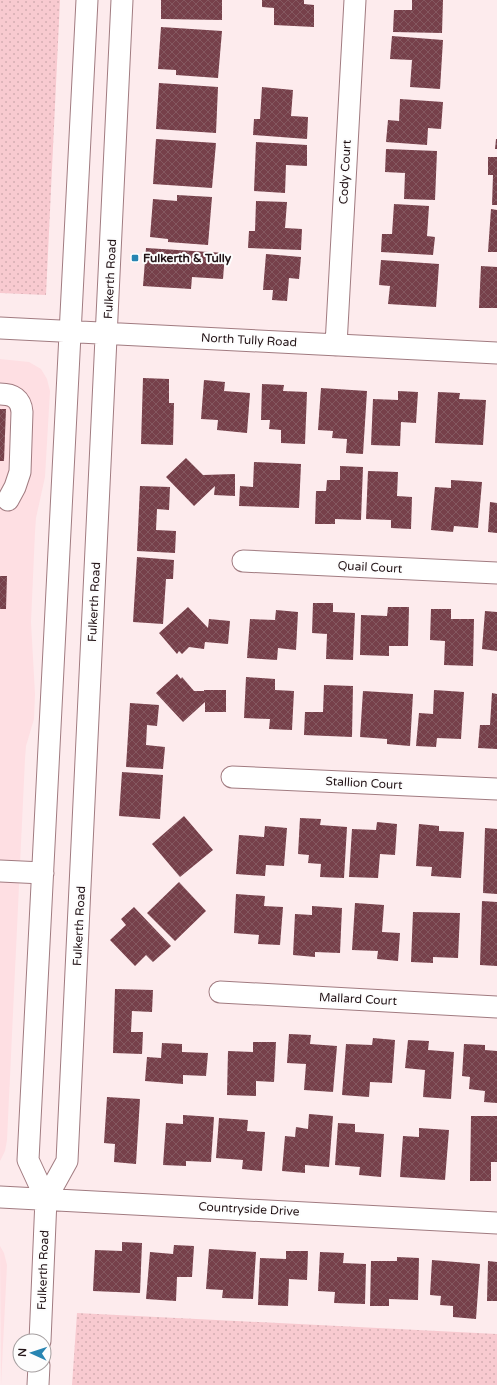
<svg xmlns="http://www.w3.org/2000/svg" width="497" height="1385" font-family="'Varela Round',sans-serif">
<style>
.built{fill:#fedfe3}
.green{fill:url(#green-dots)}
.building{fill:url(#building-cross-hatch)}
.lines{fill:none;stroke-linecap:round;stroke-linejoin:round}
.minor-casing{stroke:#a17b80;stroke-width:23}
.minor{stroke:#fff;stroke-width:21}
.poi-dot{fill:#2885b2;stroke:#fdfdfd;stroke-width:1.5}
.labels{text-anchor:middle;stroke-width:4;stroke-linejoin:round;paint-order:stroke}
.street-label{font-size:12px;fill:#231417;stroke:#fdfdfd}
.poi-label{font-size:12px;font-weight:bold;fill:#231417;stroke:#fdfdfd;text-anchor:start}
</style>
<defs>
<pattern id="green-dots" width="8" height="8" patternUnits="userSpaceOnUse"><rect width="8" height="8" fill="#f8cad0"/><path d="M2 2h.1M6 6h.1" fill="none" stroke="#d4adb2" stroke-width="1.8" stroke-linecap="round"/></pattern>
<pattern id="building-cross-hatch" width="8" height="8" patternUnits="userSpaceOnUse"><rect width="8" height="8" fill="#76404a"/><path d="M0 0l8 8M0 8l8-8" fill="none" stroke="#845860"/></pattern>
</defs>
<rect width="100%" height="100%" fill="#fdebed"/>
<path class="built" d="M0 359 29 362 41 369 47 379 50 391 45 477 36 518 35 532 31 622 35 694 34 719 26 746 25 759 7 1140 5 1151 0 1161Z
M0 1246 4 1253 7 1265 1 1385Z"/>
<path class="green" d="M0 0H60L46 295 0 293Z
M77 1313 497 1334V1385H72Z"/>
<path class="building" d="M161 0H222V20L161 19Z
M262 0H304V4L314 5V27L274 25V8L262 7Z
M412 0H443L442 33 393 32 394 10H412Z
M161 27 222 31 218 78 176 75V70L158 69Z
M392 36 443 40 440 89 410 87 412 60 390 59Z
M159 83 218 87 216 133 156 129Z
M262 87 293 90 291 116 308 117 307 139 253 135 254 119H260Z
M400 99 443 102 441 129 428 128 427 145 386 142 388 120 399 121Z
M156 139 216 143 212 188 153 184Z
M496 139H497V149H495Z
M256 142 307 145V166L286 165 285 193 254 191Z
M386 149 437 151 435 200 404 199 405 173 385 172Z
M488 157H497V205H492L493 175H488Z
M177 195 212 197 208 245 168 242V239L150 237 153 199 177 201Z
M256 201 287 202 285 228 302 229 301 250 248 248 249 231H255Z
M394 204 429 206 427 236 435 237 433 255 381 252 382 234H392Z
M491 209 497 210V252H488Z
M146 248 225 253 223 279 192 277 191 289 143 286Z
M266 254 301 257 299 279 289 278 287 301 272 300 273 290H263Z
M381 260 439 264 436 307 388 304 390 286 379 285Z
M481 266 497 267V308H479Z
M143 378 169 379V403H174L173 445 141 444Z
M204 380 225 382 224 391 250 393 247 433 217 430 218 420 201 419Z
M262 384 284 385 283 391 307 392 305 444 281 443V430L269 429 270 420H261Z
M321 388 367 391 363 454 346 453 347 439 332 438 333 431 318 430Z
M398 391 418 392 416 423 401 422 400 446 371 445 373 399 398 400Z
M438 392 460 393 459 399 486 400 483 445 435 443Z
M0 409H6L4 461H0Z
M186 458 203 475 235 474V496L214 495 215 486 194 506 166 477Z
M254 462 301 464 299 508 239 506 240 486 253 487Z
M340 466 363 467 361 520 335 519V524H315L316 491H326L327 480H340Z
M368 471 398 472 397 496 412 497 411 529 391 528V520L366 519Z
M451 480 482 482 478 528 454 526 453 532 431 530 435 487 451 488Z
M140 486 170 487 169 510 157 509 156 530 176 531 175 553 137 551Z
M490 502 497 503V533L488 532Z
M137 557 174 560 173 579H166L163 624 133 622Z
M0 576H7L6 609H0Z
M313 603H333V612L355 613 353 660 326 659 327 634 312 633Z
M188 607 208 628 209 619 230 621 228 644 205 642 204 649 189 647 182 654 179 651 177 654 159 633Z
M388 607H409L408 646H389V656L360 655 361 615 387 616Z
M431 609H451V619H474L473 666 444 665 445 641 430 640Z
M276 610 298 612 296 650 278 648 277 660 247 658 250 619 275 620Z
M485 611 497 612V651L482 649Z
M177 674 181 679 182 677 194 691H204V690H226V712H205V702L183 722 156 693Z
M246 677 275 679V690L294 691 292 730 269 729 270 719 244 718Z
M324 685 353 686 352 737 304 735 305 712H323Z
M434 690 464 692 461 739 437 738 436 747 416 746 419 713 433 714Z
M363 691 413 694 410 746 387 744V739L360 737Z
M492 693 497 694V749L478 748 480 725H490Z
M130 703 159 705 157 726 147 725 146 745 165 747 163 769 126 767Z
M122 772 163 775 160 819 119 816Z
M184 816 213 850 180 877 152 844Z
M300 818 321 819 320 825 347 827 344 878 320 877 321 864 308 863 309 855 298 854Z
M377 822 397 824 395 855 380 854 378 878 349 877 352 829 376 830Z
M419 824 439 826V831L464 832 461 878 431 876 432 867 416 866Z
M265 826 287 828 284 866 266 865 265 876 236 874 239 835 264 837Z
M485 828 497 829V894L483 893Z
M179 882 206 911 175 941 147 913Z
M236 894 265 896 264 906 283 907 280 945 258 944 259 935 234 933Z
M482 901 497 902V966L480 965Z
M355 903 384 905 382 932 400 933 398 961 377 959 378 951 352 950Z
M312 906 342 908 340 953 315 952V957L293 955 295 914 312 915Z
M134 907 171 946 153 962 146 955 135 966 110 940 126 925 121 919Z
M413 912 460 913 458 958 433 957V963L411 962Z
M115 989 153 990 152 1012 132 1011 131 1032H143L142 1054 113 1053Z
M289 1034 311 1035 310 1044 337 1046 333 1092 304 1090 306 1064 287 1063Z
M373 1038 395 1040 392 1083 370 1082 369 1097 342 1095 346 1044 372 1045Z
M408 1040 429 1041 428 1050 454 1052 451 1099 423 1097 425 1070 405 1068Z
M253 1042H276L274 1082 256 1081V1096L227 1095 228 1051 253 1052Z
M162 1043 182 1044V1052L208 1053 206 1076 183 1075V1084L145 1081 147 1057 161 1058Z
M464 1044 485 1045V1050L497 1051V1103L484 1102 485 1091 469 1089 470 1077 462 1076Z
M107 1097 140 1099 136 1164 114 1162 115 1144 104 1143Z
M309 1114 333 1116 329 1167 305 1165V1173L282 1171 285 1136 295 1137 296 1127 308 1129Z
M183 1115 214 1117 211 1162 186 1161V1166L163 1165 166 1123 183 1124Z
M471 1116H497V1162H491V1181H470Z
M219 1118 248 1120 247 1131 265 1132 262 1171 242 1169 243 1160 216 1158Z
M338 1123 355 1124V1132L384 1134 381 1177 359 1175 360 1167 335 1165Z
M419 1128 449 1130 445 1180 400 1177 403 1136 419 1137Z
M122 1242 142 1243 140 1293 93 1291 95 1250 122 1251Z
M174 1245 194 1246 192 1277H177L176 1301 146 1299 150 1252 173 1254Z
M209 1249 256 1252 253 1299 222 1298 223 1290 206 1289Z
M286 1251H308L307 1280 289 1279 288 1306 258 1305 260 1258 286 1259Z
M320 1252 344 1253 343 1263 366 1264 365 1304 334 1303 335 1292 318 1291Z
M397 1257 419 1258 418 1300 389 1299V1306H370L371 1261H397Z
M432 1260 480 1264 476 1319 453 1317V1306L440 1305 441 1296 430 1295Z
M488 1261 497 1262V1301H487Z"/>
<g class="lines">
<defs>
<path id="minor" d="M0 328 497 353
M336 345 355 0
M0 394C13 394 21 399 22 412L20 472 15 487 8 500
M243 561 497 573
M232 777 497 789
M0 871 43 873
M220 992 497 1007
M0 1197 497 1223
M46 1199 67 1161 122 0
M40 1341 46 1199 28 1160 87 0
M38 1385 39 1365"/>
</defs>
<use href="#minor" class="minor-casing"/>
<use href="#minor" class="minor"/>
</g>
<rect class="poi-dot" x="131" y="254" width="8" height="8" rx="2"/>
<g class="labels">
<g class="street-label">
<text transform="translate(345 172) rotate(-87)" y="4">Cody Court</text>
<text transform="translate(110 279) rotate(-87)" y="4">Fulkerth Road</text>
<text transform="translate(249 340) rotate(3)" y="4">North Tully Road</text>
<text transform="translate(370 567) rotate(3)" y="4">Quail Court</text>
<text transform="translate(94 602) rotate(-87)" y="4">Fulkerth Road</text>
<text transform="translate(364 783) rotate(3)" y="4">Stallion Court</text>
<text transform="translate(79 926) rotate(-87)" y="4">Fulkerth Road</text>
<text transform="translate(358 999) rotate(3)" y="4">Mallard Court</text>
<text transform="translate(249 1209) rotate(3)" y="4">Countryside Drive</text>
<text transform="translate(43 1270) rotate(-88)" y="4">Fulkerth Road</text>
</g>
<g class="poi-label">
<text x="143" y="262">Fulkerth &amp; Tully</text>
</g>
</g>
<g transform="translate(32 1353) rotate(273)"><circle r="19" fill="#fdfdfd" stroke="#a6a0a1"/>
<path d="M0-3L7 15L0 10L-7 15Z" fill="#2885b2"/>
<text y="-6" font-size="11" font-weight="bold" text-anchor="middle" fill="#231417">N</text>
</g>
</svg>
